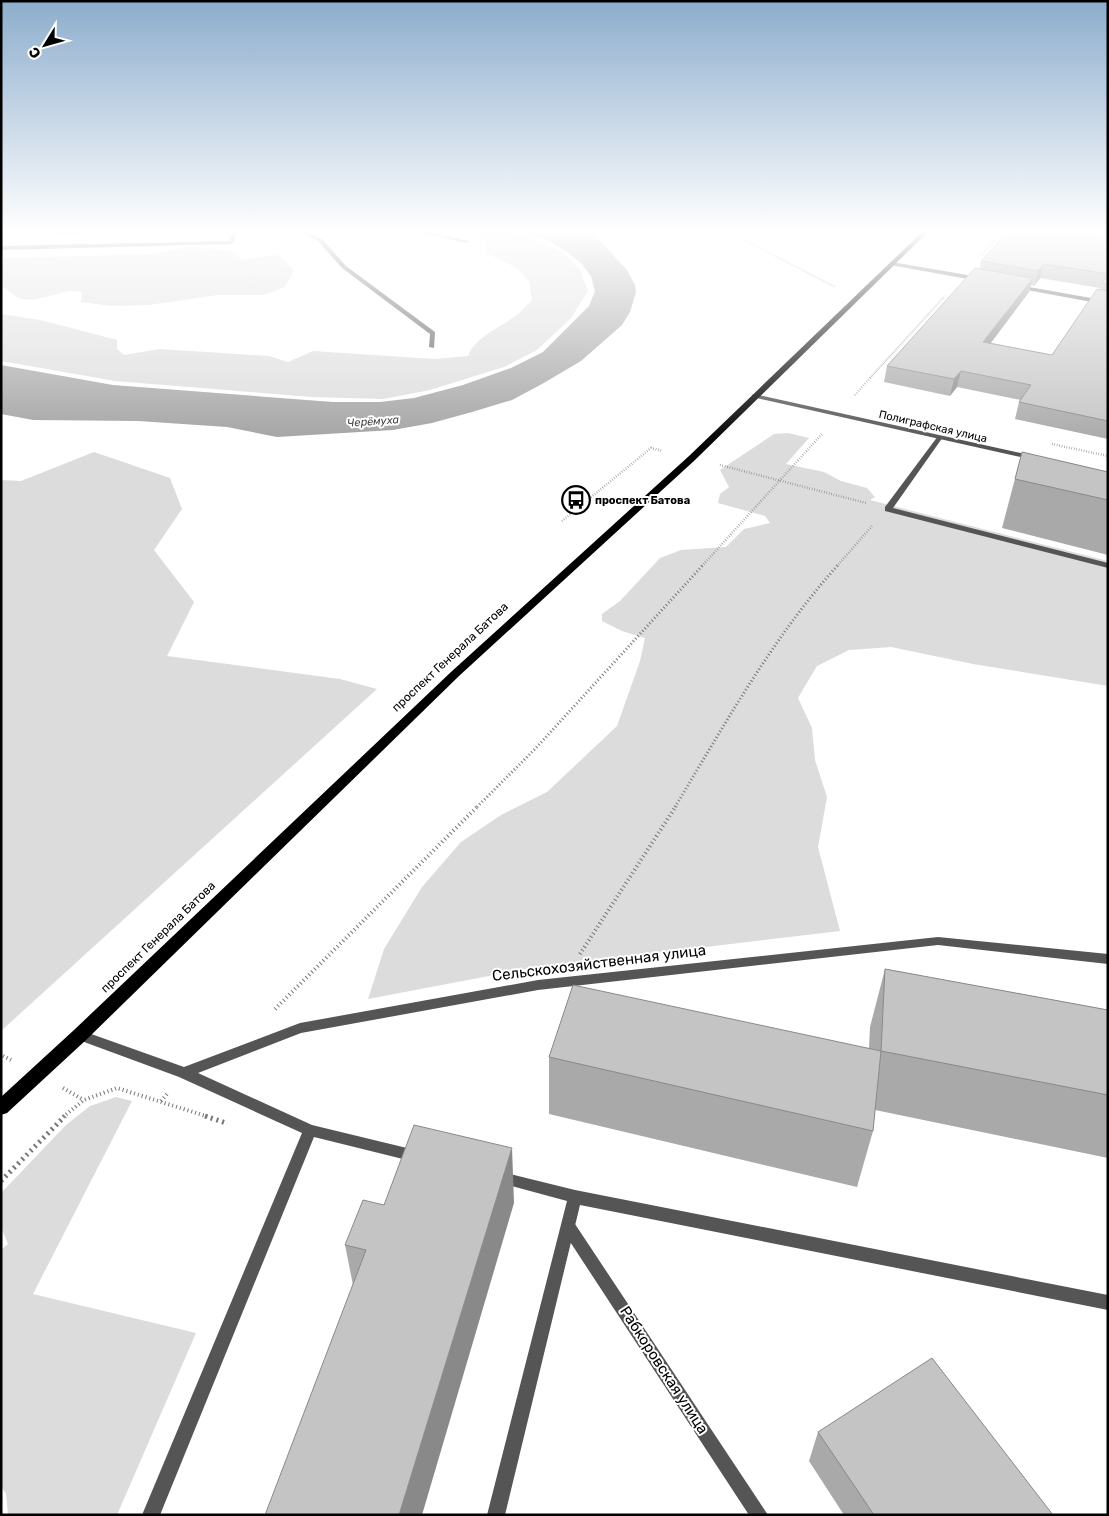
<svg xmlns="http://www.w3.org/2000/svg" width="1109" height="1516" font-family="Rubik,sans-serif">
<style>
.green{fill:#dcdcdc}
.water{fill:#a3a3a3}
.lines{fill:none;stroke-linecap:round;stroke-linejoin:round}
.path-far4{stroke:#777;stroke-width:2;stroke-dasharray:0.5 1;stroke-linecap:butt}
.path-far3{stroke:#777;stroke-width:2.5;stroke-dasharray:0.5 2;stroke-linecap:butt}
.path-far2{stroke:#777;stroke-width:3;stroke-dasharray:1 2.5;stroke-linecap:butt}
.path-far1{stroke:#777;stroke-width:4;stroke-dasharray:1 3;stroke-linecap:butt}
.path{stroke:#777;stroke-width:5;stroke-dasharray:2 4;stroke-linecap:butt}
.service{fill:#555;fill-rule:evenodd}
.minor{fill:#555;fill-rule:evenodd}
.primary{fill:#000;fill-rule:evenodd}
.wall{fill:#a9a9a9;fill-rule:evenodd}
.shaded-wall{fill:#898989}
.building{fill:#c4c4c4;stroke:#898989}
.labels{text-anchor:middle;stroke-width:4;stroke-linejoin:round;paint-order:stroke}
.far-water-label{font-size:11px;font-style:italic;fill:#444;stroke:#fff}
.far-street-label{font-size:11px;fill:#000;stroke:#fff}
.far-poi-label{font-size:11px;font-weight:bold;fill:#000;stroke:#fff;text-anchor:start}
.street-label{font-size:12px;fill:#000;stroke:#fff}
.near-street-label{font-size:15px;fill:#000;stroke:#fff}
</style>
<rect width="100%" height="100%" fill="#fff"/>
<path class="green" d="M477 232H515L533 237 566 255 580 270 588 291 571 318 537 350 504 367 430 390 383 399 311 397 115 381 1 361V314L40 320 117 340V349L124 355 160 349 269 356 288 362 313 351 435 359 468 356C475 338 495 330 511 319 519 314 525 307 532 300L529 281 517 268 486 253V238Z
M191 247 230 251 243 260 277 254 294 270 285 287 264 295H217L149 305 111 306 81 302 82 292C63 287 42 303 22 299 15 298 8 289 1 286V258L154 254Z
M788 433 809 438 786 464 824 472 841 481 867 488 875 497 870 500 1108 561V686L973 664 891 647 849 650 817 666 798 698 812 728 815 760 827 797 818 847 840 931 531 968 368 999 384 949 422 887 461 842 501 815 547 792 617 726 640 661 645 638 622 631 602 621V614L620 601 660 558 681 550 726 547 744 529 770 523 765 516 718 503 720 494 729 487 720 470 774 434Z
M94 452 170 478 182 509 154 550 194 602 167 656 340 679 377 689 1 1031V480L21 481Z
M116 1097 132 1101 33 1294 196 1333 117 1515H8L6 1494 1 1486V1250L8 1244 1 1227V1193L66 1125 90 1106Z"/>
<path class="water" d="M525 232H592L627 270 635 285 636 292 630 312 622 325 581 361 542 384 512 400 472 412 432 423 393 430 277 437 227 427 138 421 33 420 1 414V365L113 385 333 402H380L414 398 463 385 511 368 543 352 589 306 595 291 591 276 581 263 567 252 547 240Z"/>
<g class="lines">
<path class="path-far4" d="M729 232 835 287
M981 256 1003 232
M870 378 945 296"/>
<path class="path-far3" d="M855 395 871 377
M1052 444 1108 456
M720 465 866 503
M562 521 651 448 663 451
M702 566 822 434
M837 566 872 526"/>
<path class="path-far2" d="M477 807 536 748 703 565
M675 807C725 724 773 637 838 565"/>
<path class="path-far1" d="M580 954 676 806
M275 1009 478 806
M3 1056 11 1060
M63 1088 84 1100
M161 1101 167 1094
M63 1117 84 1100 117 1088 209 1117"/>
<path class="path" d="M205 1116 226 1123
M1 1181 65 1116"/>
<path class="service" d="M232 232H236L234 242 231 244 1 250V246L229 241Z
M299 232H305L322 239 346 266 435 332 434 348 429 347 430 334 342 268 318 241Z
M415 232H425L470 241 467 243Z
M892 262 979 277 982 279 979 281 890 265V263Z
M1018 285 1108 301V305L1016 288V286Z
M938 436 943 437 893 508 1108 563V568L885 511V507Z
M938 937 1108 954V964L938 945 538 990 301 1033 198 1073 312 1125 415 1150 420 1152 422 1156 420 1160 415 1162 314 1137 160 1515H142L302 1133 179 1077 76 1039 74 1035 76 1031 80 1030 184 1067 300 1023 538 980Z
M502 1172 575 1190 1108 1295V1310L580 1205 505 1515H487L567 1201 497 1182 495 1178 497 1174Z"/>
<path class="minor" d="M754 394 1034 456 1038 458 1034 460 752 397V395Z
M568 1219 573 1221 768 1515H749L563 1231 561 1226 563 1221Z"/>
<path class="primary" d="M922 232H928L695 460 459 676 86 1040 7 1113 1 1115V1097L74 1030 451 672 689 456Z"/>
</g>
<path class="wall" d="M54 232H142L55 235Z
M1108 235V439L1015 419 1019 402 1021 400 957 387 950 396 884 382 887 366 980 268 981 261ZM1040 278 1100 288V290L1052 355 991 343 1029 292 1031 285 1034 286Z
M1022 452 1108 472V555L1002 528Z
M885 969 1108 1010V1158L875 1110 873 1131 857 1187 549 1114V1057L869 1048 870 1027Z
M514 1203 353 1285 345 1245 384 1205Z
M818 1432 1053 1515H844L809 1461Z"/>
<path class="shaded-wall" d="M1044 264 1040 278 1034 286 1038 271Z
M1033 278 1029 292 980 357 983 342Z
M961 371 957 387 950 396 954 379Z
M512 1148 514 1203 422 1515H399Z"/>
<path class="building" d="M1008 232H1085L1108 235V284L1102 283 1108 274 1044 264 1038 271 981 261Z
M975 268 1033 278 983 342 1052 355 1097 289 1108 291V421L1019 402 1031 385 961 371 954 379 887 366Z
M1022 452 1108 472V500L1015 479Z
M885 969 1108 1010V1095L881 1051Z
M573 985 881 1051 873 1131 549 1057Z
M414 1125 512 1148 399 1515H265L366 1250 345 1245 363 1200 384 1205Z
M932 1358 1053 1515H874L818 1432Z"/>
<linearGradient id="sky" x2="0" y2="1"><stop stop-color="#8cadcc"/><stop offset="0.52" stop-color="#fff"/><stop offset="1" stop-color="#fff" stop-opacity="0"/></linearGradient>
<rect width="1109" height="444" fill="url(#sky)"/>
<defs>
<symbol id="bus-ring" viewBox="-11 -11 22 22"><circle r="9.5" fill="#fff" stroke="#000" stroke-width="1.5"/><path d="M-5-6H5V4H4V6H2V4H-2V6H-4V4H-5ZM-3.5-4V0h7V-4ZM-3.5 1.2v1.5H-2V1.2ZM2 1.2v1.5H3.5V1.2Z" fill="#000"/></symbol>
</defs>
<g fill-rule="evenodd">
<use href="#bus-ring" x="560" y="484" width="32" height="32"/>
</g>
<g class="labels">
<g class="far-water-label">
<text transform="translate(373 421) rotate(-4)" y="4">Черёмуха</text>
</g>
<g class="far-street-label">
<text transform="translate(933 426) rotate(13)" y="4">Полиграфская улица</text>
</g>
<g class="far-poi-label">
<text x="595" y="504">проспект Батова</text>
</g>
<g class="street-label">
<text transform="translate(450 657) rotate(-43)" y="4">проспект Генерала Батова</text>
<text transform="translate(158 937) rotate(-44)" y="4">проспект Генерала Батова</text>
</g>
<g class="near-street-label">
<text transform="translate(599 963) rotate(-7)" y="5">Сельскохозяйственная улица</text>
<text transform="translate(664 1370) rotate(57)" y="5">Рабкоровская улица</text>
</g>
</g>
<rect width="1109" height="1516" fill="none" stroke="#000000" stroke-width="5"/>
<g transform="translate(45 45) rotate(233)" stroke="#ffffff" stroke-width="4" paint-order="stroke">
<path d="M0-4L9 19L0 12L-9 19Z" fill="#000000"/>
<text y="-8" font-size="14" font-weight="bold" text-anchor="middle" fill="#000000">С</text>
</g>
</svg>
